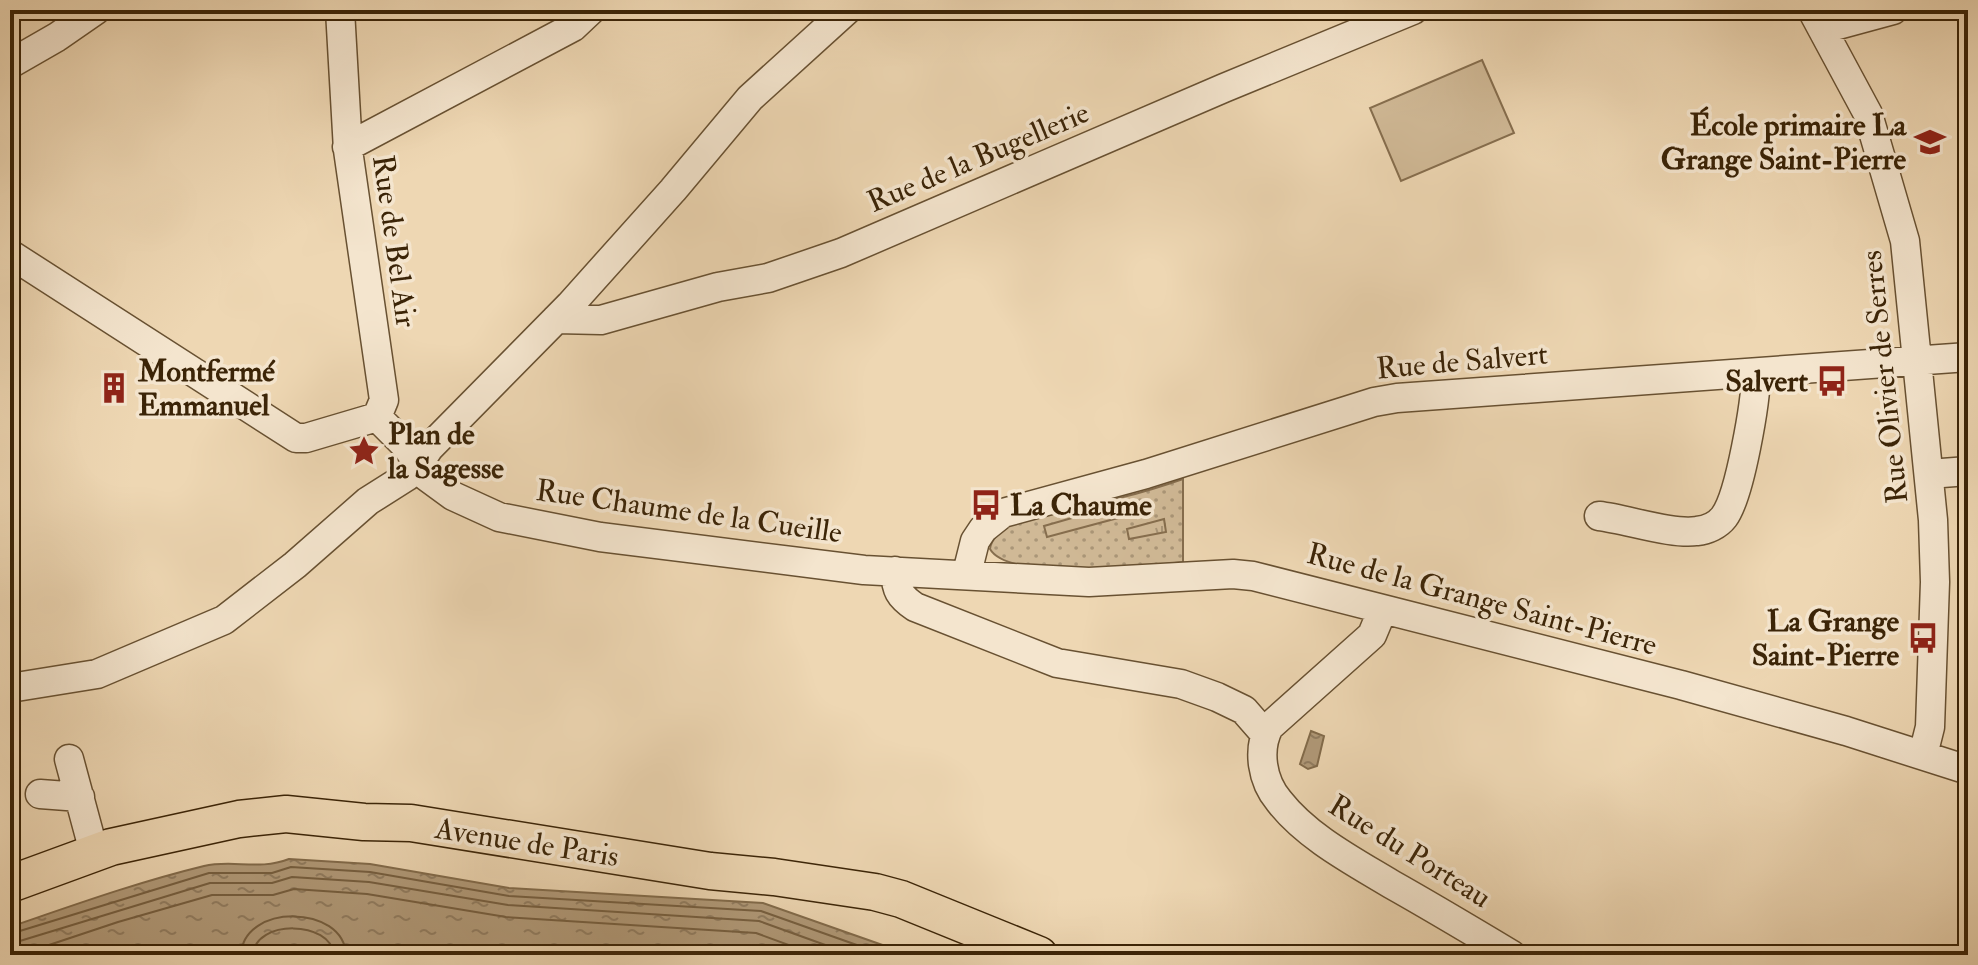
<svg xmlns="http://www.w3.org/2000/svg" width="1978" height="965" font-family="'IM FELL Double Pica',serif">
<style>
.grass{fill:url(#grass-dots);stroke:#866e4e;stroke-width:2}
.park{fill:url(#park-tufts);stroke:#866e4e;stroke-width:2}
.pitch{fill:#d0b996;stroke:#866e4e;stroke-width:2}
.water{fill:url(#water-ripples);stroke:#826b4b;stroke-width:2}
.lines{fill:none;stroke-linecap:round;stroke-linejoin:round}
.shore{stroke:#765f40;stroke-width:2}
.minor-casing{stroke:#685132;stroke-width:31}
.major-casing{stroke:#3b2407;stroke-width:39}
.minor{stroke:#f4e5ce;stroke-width:28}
.major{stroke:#eed7b3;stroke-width:36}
.labels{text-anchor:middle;stroke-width:7;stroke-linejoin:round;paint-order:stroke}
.poi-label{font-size:30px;font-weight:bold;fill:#3b2407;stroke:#f4e5ce;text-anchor:end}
.street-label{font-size:30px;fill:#3b2407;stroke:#f4e5ce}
</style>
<defs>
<pattern id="grass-dots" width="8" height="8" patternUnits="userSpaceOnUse" patternTransform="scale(2)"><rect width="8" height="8" fill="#d0b996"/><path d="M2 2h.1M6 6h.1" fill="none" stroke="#aa9678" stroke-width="1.8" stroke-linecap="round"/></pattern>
<pattern id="park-tufts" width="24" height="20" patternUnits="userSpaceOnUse" patternTransform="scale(2)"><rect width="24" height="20" fill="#d0b996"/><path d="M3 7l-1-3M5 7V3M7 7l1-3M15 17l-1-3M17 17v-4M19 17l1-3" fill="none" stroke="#aa9678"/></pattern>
<pattern id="water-ripples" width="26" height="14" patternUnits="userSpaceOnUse" patternTransform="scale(2)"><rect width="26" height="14" fill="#b19a79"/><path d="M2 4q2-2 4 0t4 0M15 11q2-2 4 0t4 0" fill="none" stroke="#917d61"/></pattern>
</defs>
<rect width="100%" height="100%" fill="#eed7b3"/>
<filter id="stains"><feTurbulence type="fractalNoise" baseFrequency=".0025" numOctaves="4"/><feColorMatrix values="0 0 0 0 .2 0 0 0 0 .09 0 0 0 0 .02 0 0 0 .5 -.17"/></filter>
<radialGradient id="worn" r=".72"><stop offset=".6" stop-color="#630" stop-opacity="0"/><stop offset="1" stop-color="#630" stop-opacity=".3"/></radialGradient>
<path class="grass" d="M1183 479V562C1147 566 1009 582 990 549 994 513 1093 503 1123 497 1144 492 1163 486 1183 479Z"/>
<path class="park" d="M1164 519 1166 532 1129 539 1127 529Z"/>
<path class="pitch" d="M1482 60 1514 133 1401 181 1370 108Z
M1114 506 1118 518 1047 537 1044 526Z"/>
<path class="water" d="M1311 731 1324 736 1317 766 1308 769 1300 764Z
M289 859 370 864 509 888 763 903 911 955H336L291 947 261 954 230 955H10V927C74 905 138 882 204 866 233 859 258 871 289 859Z"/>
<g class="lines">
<path class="shore" d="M10 934 209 873H272L291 867 370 872 509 896 761 911 885 955
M10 944 210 883H272L292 877 369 882 508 905 759 921 853 955
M19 955 118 922 212 895H273L294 889 367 894 506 917 756 933 816 955
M241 955C243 903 344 904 346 955
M253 955C255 919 331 920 334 955"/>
<defs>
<path id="minor" d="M340 10 348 150 384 400 377 417 407 447 427 477 453 496 499 517 600 537 864 570 1089 582 1233 574 1253 576 1681 685 1846 731 1968 770
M1812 10 1868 114 1905 241 1933 520 1935 582 1930 727 1923 755
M1823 29 1893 10
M10 64 57 37 96 10
M347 147 573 27 591 10
M10 254 296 438H306L377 417
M556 319 601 320 718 287 768 278 841 253 1224 88 1413 10
M1929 474 1968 471
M1599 516C1626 519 1672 535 1697 531 1707 530 1718 525 1724 517 1740 496 1756 401 1756 373
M895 571C896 590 899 596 915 607L1057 663 1181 684 1217 697 1244 710 1265 734
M967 573 975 541 983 529 1003 513 1146 474 1374 402 1397 398 1968 357
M1382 611 1372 635 1269 727C1257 750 1262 781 1279 801 1307 837 1353 861 1391 884 1432 907 1472 931 1512 955
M10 688 97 674 224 620 295 565 368 501 406 477 418 465 429 448 570 305 673 190 750 98 847 10
M69 759 94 852
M40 794 80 797"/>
<path id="major" d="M10 884 111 847 239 819 286 814 364 822 411 823 710 871 774 877 875 892 901 899 1039 955"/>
</defs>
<use href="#minor" class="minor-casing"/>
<use href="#major" class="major-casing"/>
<use href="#minor" class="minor"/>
<use href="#major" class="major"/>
</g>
<defs>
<symbol id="school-bare" viewBox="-9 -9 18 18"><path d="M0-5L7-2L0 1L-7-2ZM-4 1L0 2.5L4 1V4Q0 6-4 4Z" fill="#8f2418" stroke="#f4e5ce" stroke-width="2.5" paint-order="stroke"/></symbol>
<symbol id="bus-bare" viewBox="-9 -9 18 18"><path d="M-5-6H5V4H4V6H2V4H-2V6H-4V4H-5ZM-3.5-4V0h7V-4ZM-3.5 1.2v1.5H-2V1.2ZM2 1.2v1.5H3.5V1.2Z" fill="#8f2418" stroke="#f4e5ce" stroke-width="2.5" paint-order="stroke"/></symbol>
<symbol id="building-bare" viewBox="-9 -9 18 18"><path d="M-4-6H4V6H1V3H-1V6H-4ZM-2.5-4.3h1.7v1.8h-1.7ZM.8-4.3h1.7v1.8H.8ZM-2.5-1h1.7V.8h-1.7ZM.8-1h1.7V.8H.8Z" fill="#8f2418" stroke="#f4e5ce" stroke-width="2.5" paint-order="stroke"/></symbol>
<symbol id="sight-bare" viewBox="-9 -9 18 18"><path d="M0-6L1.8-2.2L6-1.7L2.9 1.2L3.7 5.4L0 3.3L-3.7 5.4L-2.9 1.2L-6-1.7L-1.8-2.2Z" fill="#8f2418" stroke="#f4e5ce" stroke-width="2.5" paint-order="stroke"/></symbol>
</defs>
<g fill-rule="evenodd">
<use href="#school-bare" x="1908" y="120" width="44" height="44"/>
<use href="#bus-bare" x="1810" y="359" width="44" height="44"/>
<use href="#building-bare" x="92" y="366" width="44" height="44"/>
<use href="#sight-bare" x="342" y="429" width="44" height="44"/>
<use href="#bus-bare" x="964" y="483" width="44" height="44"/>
<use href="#bus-bare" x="1901" y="616" width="44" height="44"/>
</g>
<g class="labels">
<g class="poi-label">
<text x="1906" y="135">École primaire La<tspan x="1906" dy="34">Grange Saint-Pierre</tspan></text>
<text x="138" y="381" text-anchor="start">Montfermé<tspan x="138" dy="34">Emmanuel</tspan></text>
<text x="1808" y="391">Salvert</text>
<text x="388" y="444" text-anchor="start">Plan de<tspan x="388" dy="34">la Sagesse</tspan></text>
<text x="1010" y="515" text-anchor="start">La Chaume</text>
<text x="1899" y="631">La Grange<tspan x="1899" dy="34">Saint-Pierre</tspan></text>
</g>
<g class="street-label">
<text transform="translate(978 157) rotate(-23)" y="10">Rue de la Bugellerie</text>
<text transform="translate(395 241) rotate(82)" y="10">Rue de Bel Air</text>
<text transform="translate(1462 361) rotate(-5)" y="10">Rue de Salvert</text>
<text transform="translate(1884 377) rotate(-96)" y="10">Rue Olivier de Serres</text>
<text transform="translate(689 511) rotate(8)" y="10">Rue Chaume de la Cueille</text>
<text transform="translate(1482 599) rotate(15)" y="10">Rue de la Grange Saint-Pierre</text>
<text transform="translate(527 842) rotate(9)" y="10">Avenue de Paris</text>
<text transform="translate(1410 851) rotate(32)" y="10">Rue du Porteau</text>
</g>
</g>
<rect width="1978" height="965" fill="none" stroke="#eed7b3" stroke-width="40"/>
<rect x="12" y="12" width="1954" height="941" fill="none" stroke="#3b2407" stroke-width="4"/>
<rect x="20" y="20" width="1938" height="925" fill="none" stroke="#3b2407" stroke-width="2"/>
<rect width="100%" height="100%" filter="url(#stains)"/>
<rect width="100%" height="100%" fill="url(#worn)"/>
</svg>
